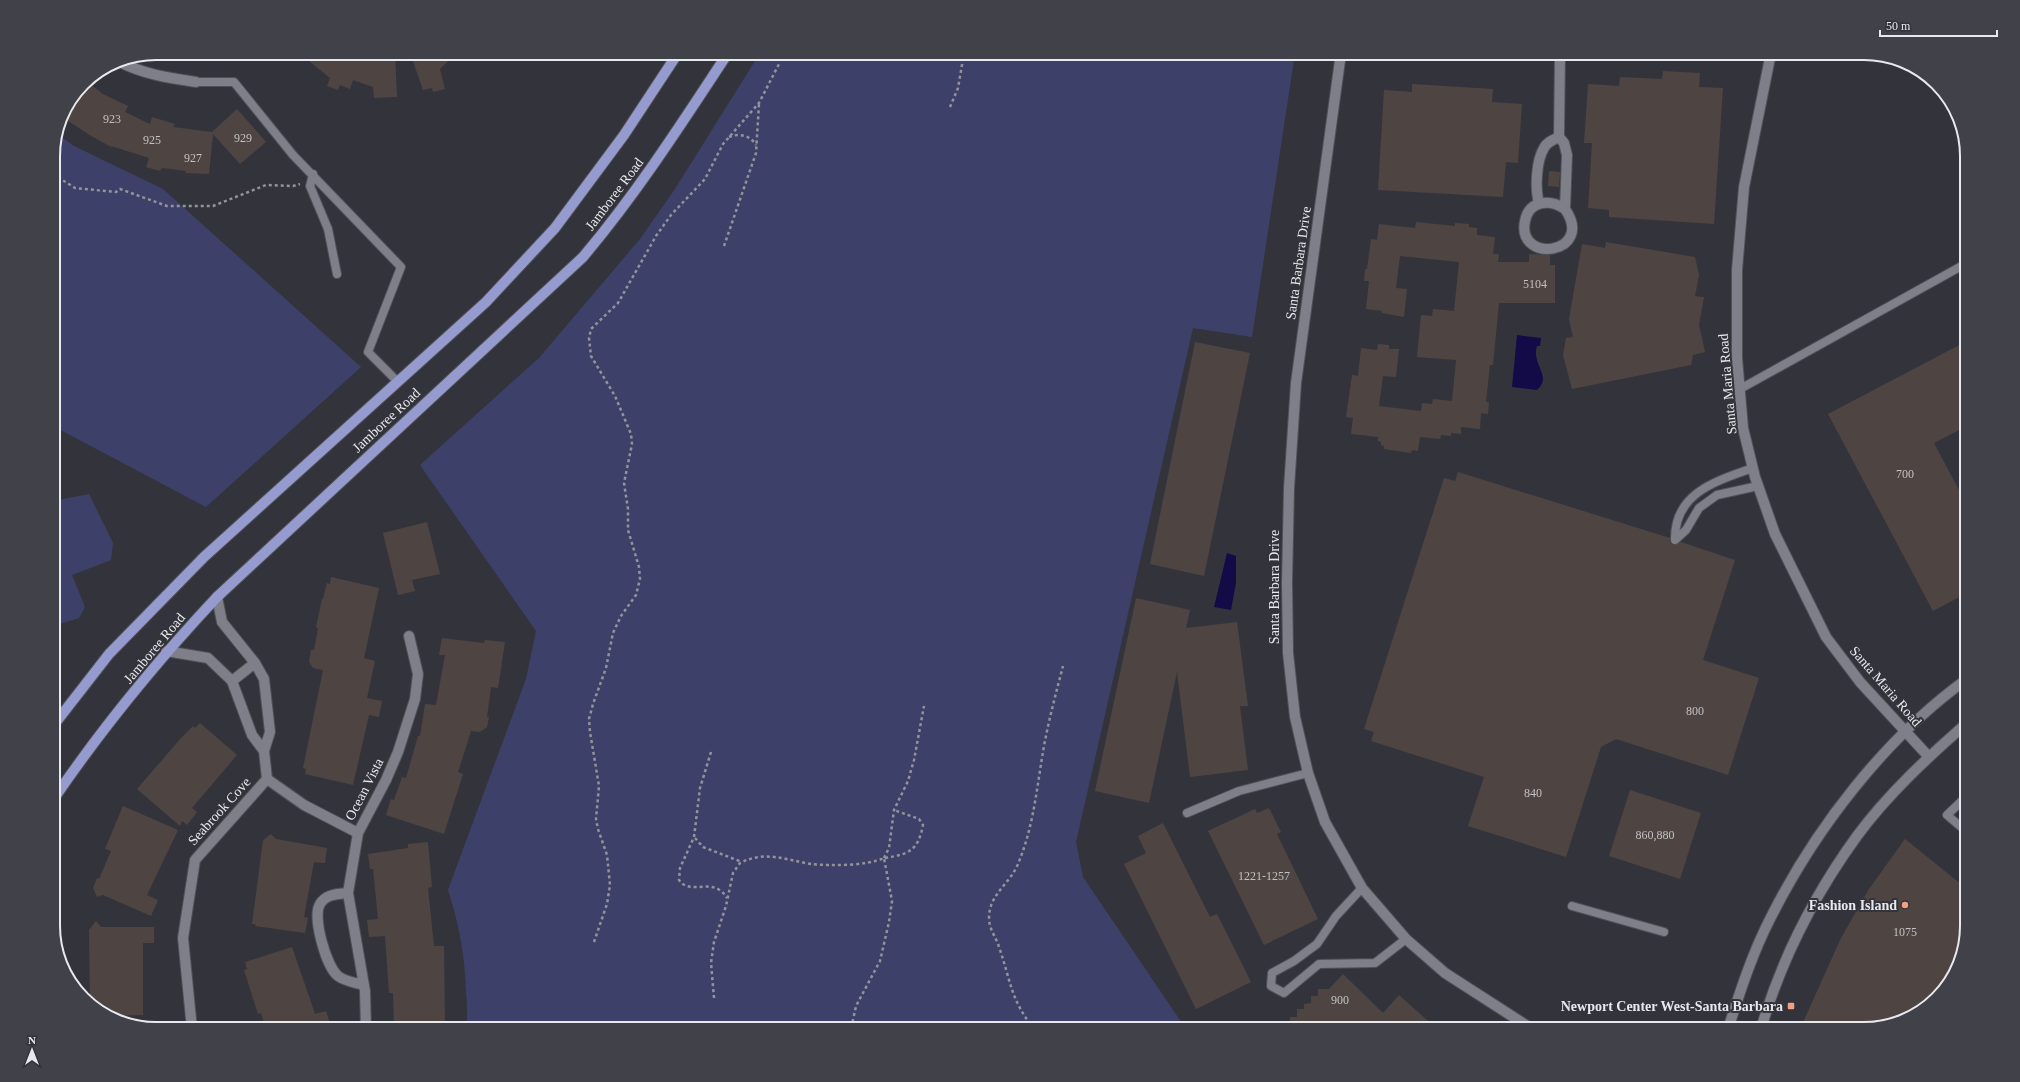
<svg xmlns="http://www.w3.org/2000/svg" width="2020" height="1082" font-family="Georgia,serif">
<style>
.green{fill:#3d416a}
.water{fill:#120b48}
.building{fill:#4e4542}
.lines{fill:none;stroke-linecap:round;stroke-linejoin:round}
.lane-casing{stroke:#505157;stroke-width:10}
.street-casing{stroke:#505157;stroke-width:12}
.secondary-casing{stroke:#505157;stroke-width:12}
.primary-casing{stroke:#505157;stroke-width:12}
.path{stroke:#93949a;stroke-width:2.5;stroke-dasharray:3 3;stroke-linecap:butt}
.lane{stroke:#7e7f88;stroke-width:8}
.street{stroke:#7e7f88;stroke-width:10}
.secondary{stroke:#7e7f88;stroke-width:10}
.primary{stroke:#959bce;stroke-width:10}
.poi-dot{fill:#f39f84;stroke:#33343b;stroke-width:1.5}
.labels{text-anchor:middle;stroke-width:4;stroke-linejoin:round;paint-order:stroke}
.number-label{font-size:12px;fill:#c2c0c3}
.street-label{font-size:14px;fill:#e8e9ee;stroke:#33343b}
.poi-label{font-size:14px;font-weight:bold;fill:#e8e9ee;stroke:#33343b;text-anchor:end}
.rim{fill:none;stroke:#e8e9ee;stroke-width:2}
</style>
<rect width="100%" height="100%" fill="#33343b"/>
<path class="green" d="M760 53H1295L1252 337 1193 328 1076 842 1083 877 1186 1029H466C468 1017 467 1005 466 992 465 957 459 923 448 890L526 679 536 631 420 465 539 358 640 239 675 189Z
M57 134 74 146 163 189 361 367 206 507 53 426V150Z
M89 494 113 543 111 560 72 575 85 607 79 618 53 626V537L60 534 57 524 53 529V501Z"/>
<path class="water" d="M1517 335 1541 338 1540 346H1537C1531 365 1553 376 1537 390L1512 387Z
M1227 553 1236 556V583L1231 610 1214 607Z"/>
<path class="building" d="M316 53H395L397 97 374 98 373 87 353 80 350 89 340 85 338 90 327 86 330 78 309 61Z
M410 53H456L440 69 445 89 433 92 432 88 423 90Z
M1663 71 1700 73 1699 87 1723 88 1714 224 1609 217V210L1588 208 1592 143H1584L1588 84 1619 86 1620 77 1662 79Z
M86 81 103 94 128 106 125 112 150 124 152 117 175 124 173 127 212 132 237 109 266 142 240 164 213 134 209 174 185 173 186 171 162 168 160 171 146 167 149 158 111 146V147L88 134 61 116Z
M1412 84 1493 89 1492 102 1522 104 1518 163 1506 162 1503 197 1378 190 1384 90 1412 92Z
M1549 171 1560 172 1559 187 1548 186Z
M1416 222 1455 226V223L1469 224V227L1477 228V235L1495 237 1493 254H1499L1498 262H1529V254L1550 255V265H1555V303H1499L1493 365H1490L1486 402H1489L1488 414 1481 413 1480 429 1461 427V434L1451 433V436L1441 435 1440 439 1420 437 1418 451 1412 450 1411 453 1384 449V446L1381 445V442L1378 441V437L1351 434 1353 418 1346 417 1352 375 1358 376 1361 348 1377 350 1378 344 1389 345V349H1399L1396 377 1383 376 1379 406 1421 411 1422 403 1432 404 1433 399 1452 401 1456 360 1417 357 1421 315 1432 316 1433 309 1454 311 1459 262 1400 256 1396 288 1407 289 1404 317 1382 313V311L1366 309 1369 281H1364L1365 269H1367L1371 239 1377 240 1379 224 1415 228Z
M1606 242 1695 257 1699 275 1695 296 1704 297 1699 325 1705 352 1693 355 1691 365 1572 389 1563 355 1566 338 1573 337 1569 319 1582 244 1605 248Z
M1967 341V426L1934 443 1967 505V593L1933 611 1828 414Z
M1195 342 1250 353 1204 576 1150 564Z
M1458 472 1670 538V542L1673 545 1681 542 1735 560 1703 660 1759 678 1728 775 1616 739 1601 747 1566 857 1468 826 1484 777 1371 741 1374 732 1364 729 1444 478 1455 481Z
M427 522 440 574 412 580 415 591 398 595 383 533Z
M331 577 379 588 364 658 375 661 367 698 382 701 379 717 369 715 353 785 305 774 306 769 303 768 323 670 313 668 309 662 311 650H314L318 628 316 627 322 599H323L327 583 330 584Z
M1136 598 1190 610 1186 628 1237 622 1248 706H1240L1248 770 1190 777 1177 672 1149 803 1095 791Z
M442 638 484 643 485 640 505 642 498 688 491 687 487 717H489L487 727 480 732 471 731 458 772 463 774 444 834 386 815 391 799 394 800 402 777 406 778 418 736H420L425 704 436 705 445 655H439Z
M200 723 237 755 192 808 197 812 187 825 182 821 180 826 137 789 181 738 193 726 195 728Z
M1630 790 1701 813 1680 879 1609 856Z
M123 806 178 830 147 895 158 900 151 916 103 895 97 897 93 888 97 878 99 879 111 851 105 849Z
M1269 808 1281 832 1277 834 1318 919 1264 945 1208 831 1255 809 1257 813Z
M1163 823 1210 917 1217 914 1251 982 1196 1009 1124 864 1146 853 1138 836Z
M271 834 276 839 327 848 325 863 314 862 304 917 308 918 305 933 255 926 256 924H252L263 840Z
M1905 839 1967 889V926L1956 972 1916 1015 1864 1029H1800L1841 938 1869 889Z
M428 842 432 887 428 888 434 946H444L445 1026H442V1029H394L393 993H389L385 936 369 937 367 920 378 919 373 869H370L368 854 408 848V844Z
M96 921 101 927H154V943H143V1015L108 1016 90 1000 89 930Z
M292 947 315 1014 326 1011 331 1027 324 1029H266L261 1013 258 1014 244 970 247 969 245 962Z
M1343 974 1383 1013 1399 995 1437 1029H1290V1017H1297V1009H1304V1004L1311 1003V996H1318V989H1329Z"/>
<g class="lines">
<defs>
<path id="lane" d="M196 82H234L293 155 401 267 368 352 398 382
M313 174 310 186 328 229 337 274
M1740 389 1967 263
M1753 468C1716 481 1674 493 1675 540L1686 530 1699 508 1717 495 1758 486
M1967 796 1947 815 1967 832
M1187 813 1239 791 1308 773
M1362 888 1336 916 1317 944 1294 961 1272 973 1271 986 1284 993 1319 964 1375 963 1406 939
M1572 906 1664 932"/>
<path id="street" d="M1560 53 1559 137 1564 143 1567 155 1565 209C1596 254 1516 265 1525 221 1529 200 1550 199 1565 209
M118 61C142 74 169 78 196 82
M1539 203C1535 189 1536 161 1544 148 1547 142 1553 140 1559 137
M217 597 222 622 255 663 264 679 270 732 264 751 267 779 304 805 358 833
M166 651 208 658 232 681 252 735 264 751
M232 681 255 663
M348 893C338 894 326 894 320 904 312 917 326 966 338 976 344 981 356 983 364 985
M192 1029 183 938 195 860 267 779
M366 1029 365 991 348 893 358 833 386 780 398 752 415 699 418 674 409 636"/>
<path id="secondary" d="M1341 53 1296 383 1289 488 1287 583 1288 653 1295 717 1308 773 1325 822 1362 888 1406 939 1445 973 1532 1029
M1771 53 1744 187 1737 270V358L1743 428 1755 477 1775 534 1826 637 1860 682 1929 757
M1728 1029C1740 992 1752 954 1770 919 1815 829 1885 738 1967 679
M1761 1029C1781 960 1815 894 1857 836 1888 794 1928 757 1967 723"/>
<path id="primary" d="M53 726 109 654 204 557 486 302 555 228 624 135 678 53
M53 800C102 728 157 661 217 597L583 257C637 193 682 123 728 53"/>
</defs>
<use href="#lane" class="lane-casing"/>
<use href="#street" class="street-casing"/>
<use href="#secondary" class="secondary-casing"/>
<use href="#primary" class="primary-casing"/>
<path class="path" d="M950 107 958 88 964 53
M729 137C739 133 750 135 756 145
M53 174 75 188 116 192 120 189 167 206H213L266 185 293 186 300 184
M724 246 756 153 759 104
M711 752 700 788 694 837 680 868 679 880C691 897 713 875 727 898
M695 838 703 847 742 862
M884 858 889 848 894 810 908 781 914 760 924 706
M885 858C909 854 918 851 923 825L919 819 894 810
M594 942 607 904 610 885 607 855 598 829 596 819 599 786 590 732 589 719 593 704 606 668 613 633 621 616 636 595 640 579 639 567 628 530V509L624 483 632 444 631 434 615 396 591 356 589 338 591 329 618 303 656 236 671 215 705 179 723 144 759 103 779 64
M714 998 711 963 714 942 726 906 733 873 740 863C765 850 786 860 811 864 830 866 867 866 884 858L892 901 889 922 880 961 856 1006 851 1029
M1034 1029C1010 999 1011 981 999 947 996 937 989 929 989 918 989 894 1010 884 1018 864 1034 826 1037 785 1044 746 1049 719 1056 693 1063 666"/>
<use href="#lane" class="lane"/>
<use href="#street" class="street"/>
<use href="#secondary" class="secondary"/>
<use href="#primary" class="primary"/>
</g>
<g class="poi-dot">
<circle cx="1905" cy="905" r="4"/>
<rect x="1787" y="1002" width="8" height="8" rx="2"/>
</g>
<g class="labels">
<g class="number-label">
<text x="112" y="123">923</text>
<text x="243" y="142">929</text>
<text x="152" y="144">925</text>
<text x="193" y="162">927</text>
<text x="1535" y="288">5104</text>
<text x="1905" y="478">700</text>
<text x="1695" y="715">800</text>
<text x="1533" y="797">840</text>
<text x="1655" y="839">860,880</text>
<text x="1264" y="880">1221-1257</text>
<text x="1905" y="936">1075</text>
<text x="1340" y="1004">900</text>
</g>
<g class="street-label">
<text transform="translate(614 194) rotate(-53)" y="5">Jamboree Road</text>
<text transform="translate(1298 263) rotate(-82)" y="5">Santa Barbara Drive</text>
<text transform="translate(1727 384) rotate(-95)" y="5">Santa Maria Road</text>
<text transform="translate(386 420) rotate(-43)" y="5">Jamboree Road</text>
<text transform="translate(1274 587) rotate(-90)" y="5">Santa Barbara Drive</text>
<text transform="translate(154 648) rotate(-50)" y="5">Jamboree Road</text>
<text transform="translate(1886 686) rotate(49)" y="5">Santa Maria Road</text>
<text transform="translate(364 789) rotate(-63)" y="5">Ocean Vista</text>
<text transform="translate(219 811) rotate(-48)" y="5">Seabrook Cove</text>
</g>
<g class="poi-label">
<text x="1897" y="910">Fashion Island</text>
<text x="1783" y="1011">Newport Center West-Santa Barbara</text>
</g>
</g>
<path d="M0 0H2020V1082H0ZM156 60H1864A96 96 0 0 1 1960 156V926A96 96 0 0 1 1864 1022H156A96 96 0 0 1 60 926V156A96 96 0 0 1 156 60Z" fill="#414249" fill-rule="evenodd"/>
<path class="rim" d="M156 60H1864A96 96 0 0 1 1960 156V926A96 96 0 0 1 1864 1022H156A96 96 0 0 1 60 926V156A96 96 0 0 1 156 60Z"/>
<g transform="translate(32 1050)" stroke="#33343b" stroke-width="3" paint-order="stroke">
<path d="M0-3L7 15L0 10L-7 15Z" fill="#e8e9ee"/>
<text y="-6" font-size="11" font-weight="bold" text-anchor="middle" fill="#e8e9ee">N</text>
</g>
<path d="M1880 30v6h117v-6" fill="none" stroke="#e8e9ee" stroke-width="2"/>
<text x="1886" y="30" font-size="12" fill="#e8e9ee" stroke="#33343b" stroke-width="3" paint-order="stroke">50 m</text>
</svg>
